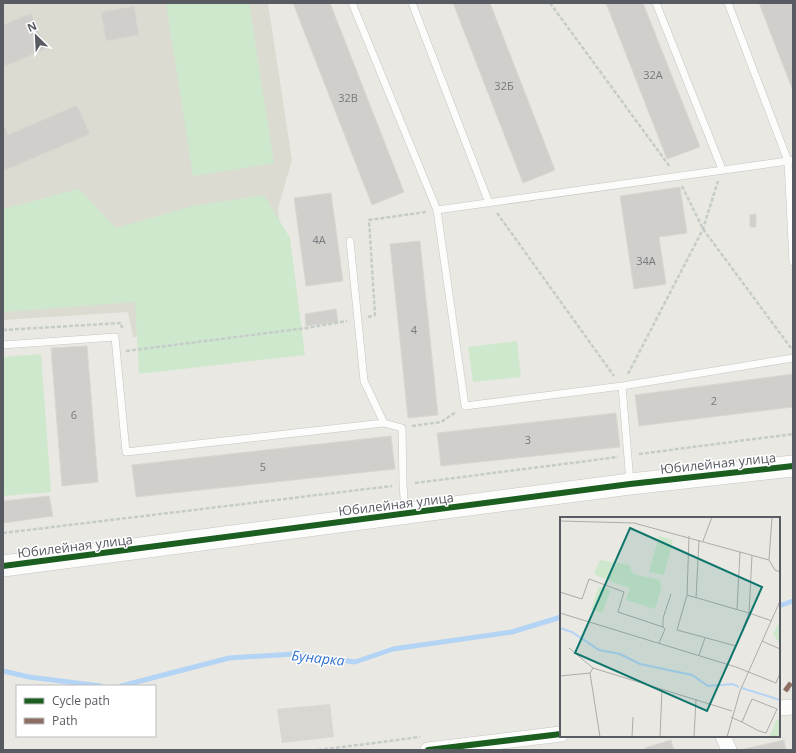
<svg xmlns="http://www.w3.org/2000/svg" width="796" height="753" font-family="'Open Sans',sans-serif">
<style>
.industrial{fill:#d9d7d2}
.education{fill:#dcdbd1}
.green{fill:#cee8cd}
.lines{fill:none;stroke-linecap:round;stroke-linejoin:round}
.stream{stroke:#b4d4f6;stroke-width:5}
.building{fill:#d0cfcb;stroke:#d9d7d1}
.lane-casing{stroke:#c5c5c4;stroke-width:8}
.street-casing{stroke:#c5c5c4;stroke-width:16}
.secondary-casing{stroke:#c6c5c5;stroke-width:22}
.path{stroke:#c5ccc9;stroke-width:2.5;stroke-dasharray:4 2;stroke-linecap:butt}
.lane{stroke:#fcfcfb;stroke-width:7}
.street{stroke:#fcfcfb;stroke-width:15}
.secondary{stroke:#fcfcfb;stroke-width:21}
.quiet{stroke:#8d6e63;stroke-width:5;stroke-dasharray:10 5;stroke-linecap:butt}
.cycleway-casing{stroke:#fff;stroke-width:8}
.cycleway{stroke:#1b5e20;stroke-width:6}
.labels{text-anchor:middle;stroke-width:3;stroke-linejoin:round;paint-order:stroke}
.number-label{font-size:11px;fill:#77797d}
.street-label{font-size:13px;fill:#585b62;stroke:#fff}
.water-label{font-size:14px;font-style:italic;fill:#3372cf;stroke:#fff}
.inset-river{fill:none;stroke:#b4d4f6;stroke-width:2}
.inset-road{fill:none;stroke:#acacab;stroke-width:1}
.view{fill:#0f766e;fill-opacity:0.15;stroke:#0f766e;stroke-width:2}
.inset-edge{fill:none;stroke:#585b62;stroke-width:2}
</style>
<rect width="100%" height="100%" fill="#eae8e2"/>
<path class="industrial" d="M330 704 334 737 282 743 277 709Z"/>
<path class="education" d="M3 3H268L292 160 278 208 289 320 133 337 128 312 3 320Z"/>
<path class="green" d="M166 3H249L274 163 193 176Z
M79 189 116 228 192 206 264 195 290 238 305 355 139 374 135 302 3 312V209Z
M517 341 521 377 473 382 468 347Z
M41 354 51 492 3 496V357Z"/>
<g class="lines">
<path class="stream" d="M779 606 793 601
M3 671 29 677 101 686
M121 686 229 658 295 654 355 662 393 649 512 632 561 617"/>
</g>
<path class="building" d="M293 3H330L404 192 372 205Z
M453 3H490L555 170 523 183Z
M606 3H643L700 147 667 159Z
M759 3H793V91Z
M134 6 139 35 106 41 101 12Z
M31 13 46 49 3 67V25Z
M77 105 90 134 3 171V123L8 135Z
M680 187 687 233 659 237 666 284 634 289 620 196Z
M331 193 343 281 306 286 294 198Z
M756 214V227H750V215Z
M420 241 438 415 408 418 390 244Z
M336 309 338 322 306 326 305 314Z
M87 346 98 482 62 486 51 348Z
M793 374V407L639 426 635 395Z
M616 413 620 447 441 466 437 433Z
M391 436 395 469 136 497 132 465Z
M49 496 53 516 3 523V501Z
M671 740 674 750H646L645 748Z
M784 740 786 750H744V749Z"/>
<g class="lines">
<defs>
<path id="lane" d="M352 3 437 210
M412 3 489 203
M656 3 722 169
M728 3 788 161 793 160
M350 241 364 381 384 423
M793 262 788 161 437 210 465 406 622 386 793 358
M3 345 115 337 126 452 384 423 402 428 403 484 405 512
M622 386 630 482"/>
<path id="street" d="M779 708 793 707
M723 736 729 750
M428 750 561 734"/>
<path id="secondary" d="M3 566 630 484 793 466"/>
</defs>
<use href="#lane" class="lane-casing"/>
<use href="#street" class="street-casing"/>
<use href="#secondary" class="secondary-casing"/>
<path class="path" d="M550 3 670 167
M682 186 703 229 791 348
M497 213 614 376
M368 317 375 315 369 220 426 212
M3 330 121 323 122 328
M126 351 307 328 347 321
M628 374 703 229 718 181
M412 426 441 422 456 412
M639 454 793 434
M415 483 618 457
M3 533 392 486
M786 690H793
M318 750 420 737"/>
<use href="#lane" class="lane"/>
<use href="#street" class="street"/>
<use href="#secondary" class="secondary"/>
<path class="quiet" d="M785 691 793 680"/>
<defs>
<path id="cycleway" d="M3 566 630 484 793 466
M428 750 561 734"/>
</defs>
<use href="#cycleway" class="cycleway-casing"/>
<use href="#cycleway" class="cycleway"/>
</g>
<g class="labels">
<g class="number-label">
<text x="653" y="79">32А</text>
<text x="504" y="90">32Б</text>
<text x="348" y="102">32В</text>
<text x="319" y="244">4А</text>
<text x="646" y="265">34А</text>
<text x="414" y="334">4</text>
<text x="714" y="405">2</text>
<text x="74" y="419">6</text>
<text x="528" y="444">3</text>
<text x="263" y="471">5</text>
</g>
<g class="street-label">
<text transform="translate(718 463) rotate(-6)" y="5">Юбилейная улица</text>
<text transform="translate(396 504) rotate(-7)" y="5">Юбилейная улица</text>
<text transform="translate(75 546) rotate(-7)" y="5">Юбилейная улица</text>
</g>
<g class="water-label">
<text transform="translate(318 658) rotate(6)" y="5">Бунарка</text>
</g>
</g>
<g transform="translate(560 517)">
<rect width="220" height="220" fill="#eae8e2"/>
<path d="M99 19 113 23 104 58 89 55ZM40 43 69 48 73 57 100 63 101 72 95 92 66 83 70 71 37 59 34 56ZM39 69 51 73 42 96 31 92ZM220 103V128L213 117ZM217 202 220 204V220H209Z" fill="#cee8cd"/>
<path class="inset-river" d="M0 111 12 115 39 133 60 137 80 147 132 158 148 169 173 167 179 170M182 171 220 183"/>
<path class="inset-road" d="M0 4 74 6 209 43 215 53 220 55M143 24 152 0M192 38 189 96 212 104M209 43 212 0M0 75 22 82 29 62 64 75 58 95 103 110 105 112 99 126M127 78 189 96 176 129 117 113ZM127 78 129 19M136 81 139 23M177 92 180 35M0 96 176 150 216 166 220 156M103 110V101L111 77M202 124 220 132M9 131 33 151M139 138 145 121M33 151 172 194M33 151 30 156 40 220M0 159 30 156M171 200 175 202 182 205 199 214 206 216 217 192 192 182 182 205M72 220 73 200M100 220 102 172M134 220 136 182M167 220 180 174 220 84"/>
<path class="view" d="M70 11 202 70 147 194 15 136Z"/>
<rect width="220" height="220" class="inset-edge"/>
</g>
<rect width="796" height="753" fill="none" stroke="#585b62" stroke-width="8"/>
<rect x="16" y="685" width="140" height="52" fill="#ffffff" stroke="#bcbdc0"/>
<rect x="24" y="698" width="20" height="6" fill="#1b5e20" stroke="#bcbdc0"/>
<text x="52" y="705" font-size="12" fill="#585b62">Cycle path</text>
<rect x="24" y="718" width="20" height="6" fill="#8d6e63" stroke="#bcbdc0"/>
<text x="52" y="725" font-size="12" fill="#585b62">Path</text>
<g transform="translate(36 36) rotate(336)" stroke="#ffffff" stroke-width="3" paint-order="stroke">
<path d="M0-3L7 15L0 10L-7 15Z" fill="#585b62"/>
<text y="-6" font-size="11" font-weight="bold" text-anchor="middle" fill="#585b62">N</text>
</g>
</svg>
